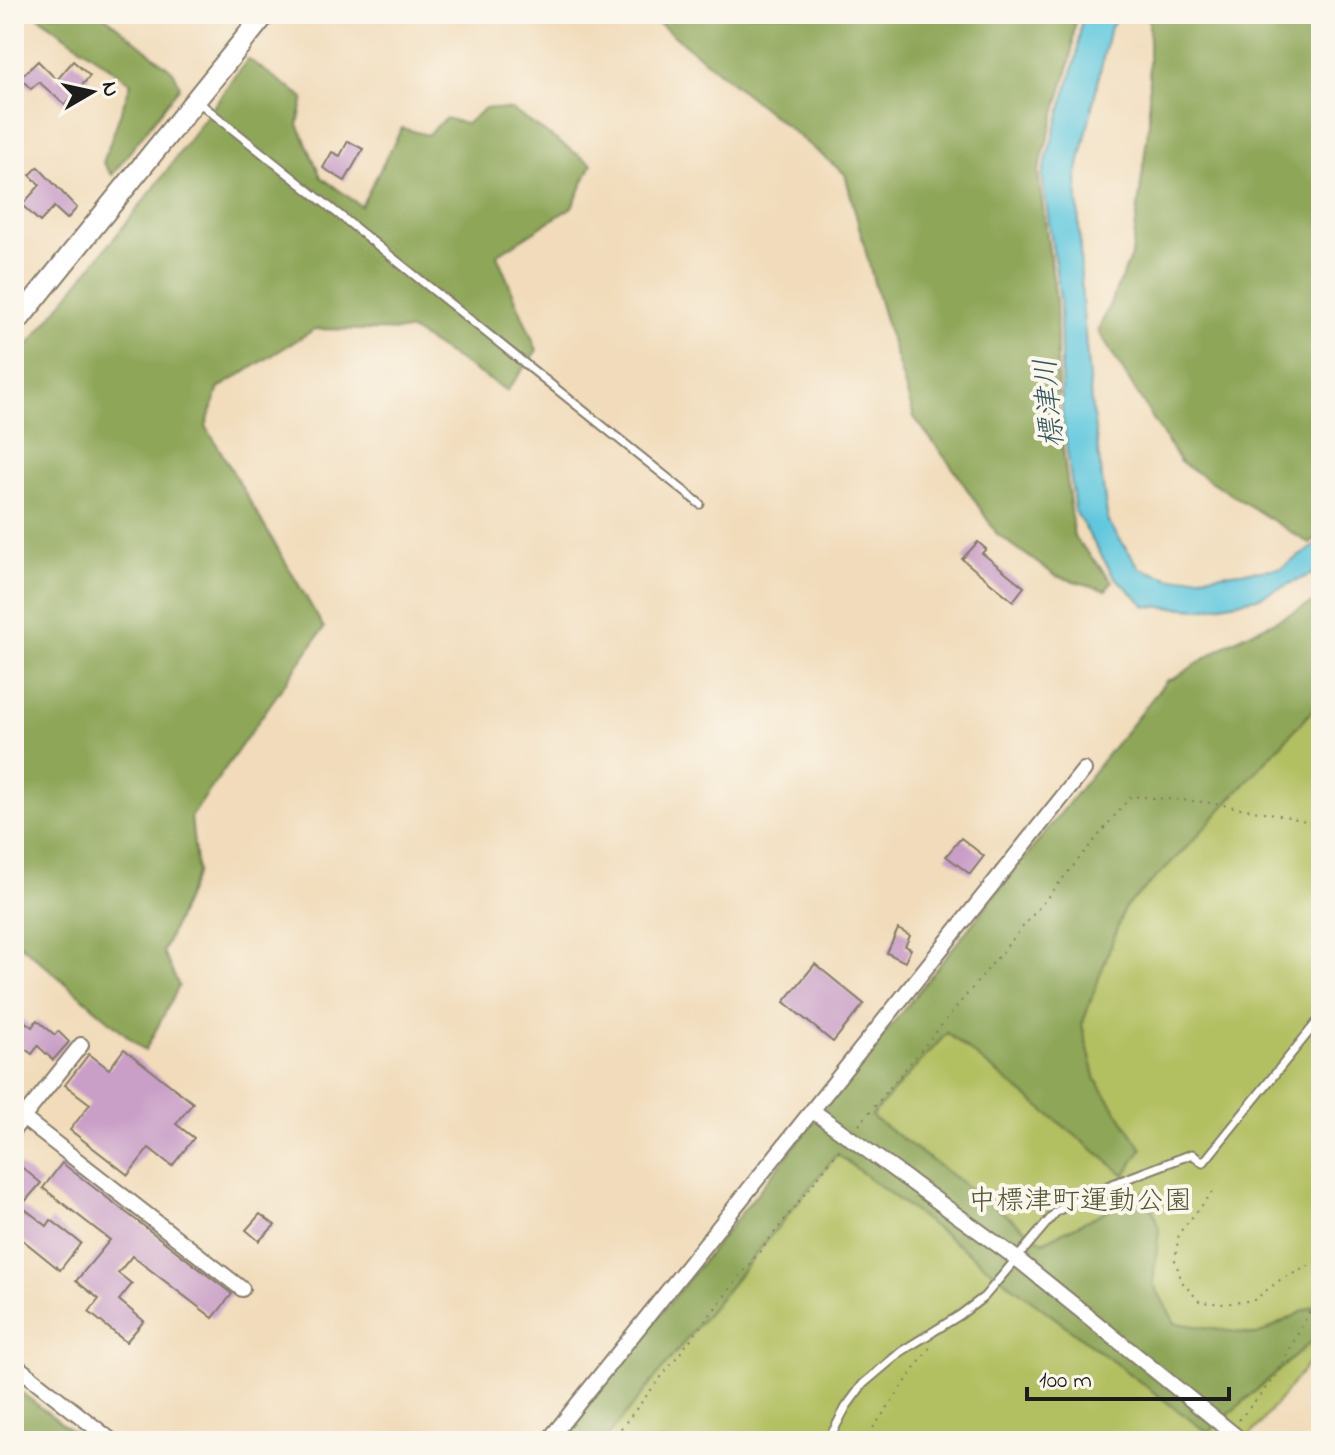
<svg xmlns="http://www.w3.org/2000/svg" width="1335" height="1455" font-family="'Indie Flower','Klee One',sans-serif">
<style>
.green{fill:#b3c062;stroke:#686e3f;stroke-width:2}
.forest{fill:#8ea658;stroke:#55613a;stroke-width:2}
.water{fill:#61c8de;stroke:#3e727d;stroke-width:2}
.building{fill:#c99fc7}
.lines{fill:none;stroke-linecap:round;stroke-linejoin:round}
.lane-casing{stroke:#867c6b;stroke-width:11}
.street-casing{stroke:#867c6b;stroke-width:18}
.secondary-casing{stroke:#867c6b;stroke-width:24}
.path{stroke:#867c6b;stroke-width:2;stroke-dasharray:2 6;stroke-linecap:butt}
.lane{stroke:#fff;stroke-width:7}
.street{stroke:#fff;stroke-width:14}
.secondary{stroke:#fff;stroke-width:20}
.labels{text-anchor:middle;stroke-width:8;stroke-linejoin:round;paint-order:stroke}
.park-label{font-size:28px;fill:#515534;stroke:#fbf7ec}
.water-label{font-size:30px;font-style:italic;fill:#345860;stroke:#fbf7ec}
</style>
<rect width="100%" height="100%" fill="#fbf7ec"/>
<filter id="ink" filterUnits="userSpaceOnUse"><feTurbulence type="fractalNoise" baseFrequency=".0125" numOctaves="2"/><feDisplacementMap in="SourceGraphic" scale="16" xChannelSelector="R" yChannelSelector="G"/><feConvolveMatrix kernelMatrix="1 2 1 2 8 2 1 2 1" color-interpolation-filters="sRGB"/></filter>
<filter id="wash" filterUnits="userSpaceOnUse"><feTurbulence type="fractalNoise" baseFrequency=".006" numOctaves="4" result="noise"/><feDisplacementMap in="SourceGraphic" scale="32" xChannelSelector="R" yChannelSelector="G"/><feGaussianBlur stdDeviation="1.8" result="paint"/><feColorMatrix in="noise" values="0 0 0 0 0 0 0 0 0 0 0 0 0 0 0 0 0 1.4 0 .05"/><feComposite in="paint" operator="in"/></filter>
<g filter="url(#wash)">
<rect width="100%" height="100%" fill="#f1dbba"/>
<path class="green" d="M1177 693 1321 703V1348L1246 1441H578Z"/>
<path class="forest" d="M35 14H102L174 72 180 86 112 175 103 163 131 83Z
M635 14H1076L1071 58 1038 173 1056 300 1058 409 1074 537 1112 581 1106 590 1056 576 997 534 955 471 914 417 876 290 845 174 661 25Z
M1149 14H1321V535L1310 544 1180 462 1098 331 1132 254 1149 122Z
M248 59 304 98 298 124 321 177 361 206 402 128 427 135 446 118 466 124 485 108 512 110 592 164 572 207 497 255 537 350 507 391 412 331 315 329 219 388 206 426 324 628 191 817 197 872 163 952 179 986 145 1051 14 939V363L151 192Z
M1321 599V701L1187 847 1124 909 1082 1025 1096 1080 1142 1149 1125 1175 947 1033 871 1116 1043 1242 1147 1191 1159 1229 1153 1283 1175 1323 1257 1335 1321 1302V1333L1208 1433 837 1154 604 1441H559L1167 680 1173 679 1231 642Z
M14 1387 85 1441H14Z"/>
<path class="water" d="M1082 14H1119L1109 31 1077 175 1082 301 1091 401 1108 522 1140 568 1171 579 1281 568 1321 542V570L1257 598 1202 609 1146 606 1113 575 1075 511 1062 412 1060 298 1042 175 1077 55Z"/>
<g id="blocks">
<path class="building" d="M38 61 57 80 73 61 90 76 65 105 39 82 31 89 20 78Z
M348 141 363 149 345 181 323 168 332 152 340 156Z
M38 167 77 208 67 219 54 207 40 222 22 205 40 185 30 175Z
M978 542 986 549 982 553 1024 587 1013 601 962 559Z
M961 838 984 856 970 874 946 856Z
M898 929 910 936 905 946 911 949 905 962 887 953Z
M815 964 864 1004 833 1042 784 1002Z
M14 1013 32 1027 37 1020 55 1035 58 1031 69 1042 53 1060 38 1046 32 1054 14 1041Z
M124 1049 193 1103 176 1124 194 1138 172 1166 149 1148 128 1175 70 1130 90 1104 65 1085 89 1054 109 1069Z
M14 1161 41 1183 21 1206 47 1226 51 1220 81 1243 60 1270 14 1233Z
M62 1163 232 1294 213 1318 132 1256 118 1273 132 1284 119 1300 144 1321 126 1342 89 1312 99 1299 76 1281 110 1240 43 1188Z
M260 1214 275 1225 259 1241 246 1230Z"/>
</g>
</g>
<g filter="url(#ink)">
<use href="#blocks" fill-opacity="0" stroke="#867c6b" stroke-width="2"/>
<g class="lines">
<defs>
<path id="lane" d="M196 100 700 504
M828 1441 846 1407 863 1384 902 1351 960 1315 984 1297 1056 1212 1089 1193 1192 1154 1203 1163 1321 1017"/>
<path id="street" d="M813 1111 1016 1258 1242 1441
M23 1118 242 1289
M14 1129 81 1045
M14 1364 112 1441
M548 1441 1084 770"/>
<path id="secondary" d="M14 325 265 14"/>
</defs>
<use href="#lane" class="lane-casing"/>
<use href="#street" class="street-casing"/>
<use href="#secondary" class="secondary-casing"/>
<path class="path" d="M859 1125 1131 796 1204 802 1276 814 1321 825
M1213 1192 1179 1233 1175 1260 1182 1282 1200 1302 1224 1304 1254 1300 1280 1280 1321 1260
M1239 1420 1276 1376 1321 1289
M611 1441 840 1149
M864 1441 930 1347"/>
<use href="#lane" class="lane"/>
<use href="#street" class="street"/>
<use href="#secondary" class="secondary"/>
</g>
</g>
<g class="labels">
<g class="park-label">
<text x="1080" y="1209">中標津町運動公園</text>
</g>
<g class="water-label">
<text transform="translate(1048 403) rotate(-95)" y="10">標津川</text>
</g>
</g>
<rect width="1335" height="1455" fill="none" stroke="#fbf7ec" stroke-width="48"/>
<g transform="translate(92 92) rotate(81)" stroke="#fbf7ec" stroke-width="6" paint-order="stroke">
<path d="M0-6L14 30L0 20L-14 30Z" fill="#1c1c1c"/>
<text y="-12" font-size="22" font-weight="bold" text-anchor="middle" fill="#1c1c1c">N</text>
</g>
<path d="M1027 1387v12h202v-12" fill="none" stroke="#1c1c1c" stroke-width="4"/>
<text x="1039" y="1387" font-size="24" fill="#1c1c1c" stroke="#fbf7ec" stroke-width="6" paint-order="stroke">100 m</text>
</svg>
